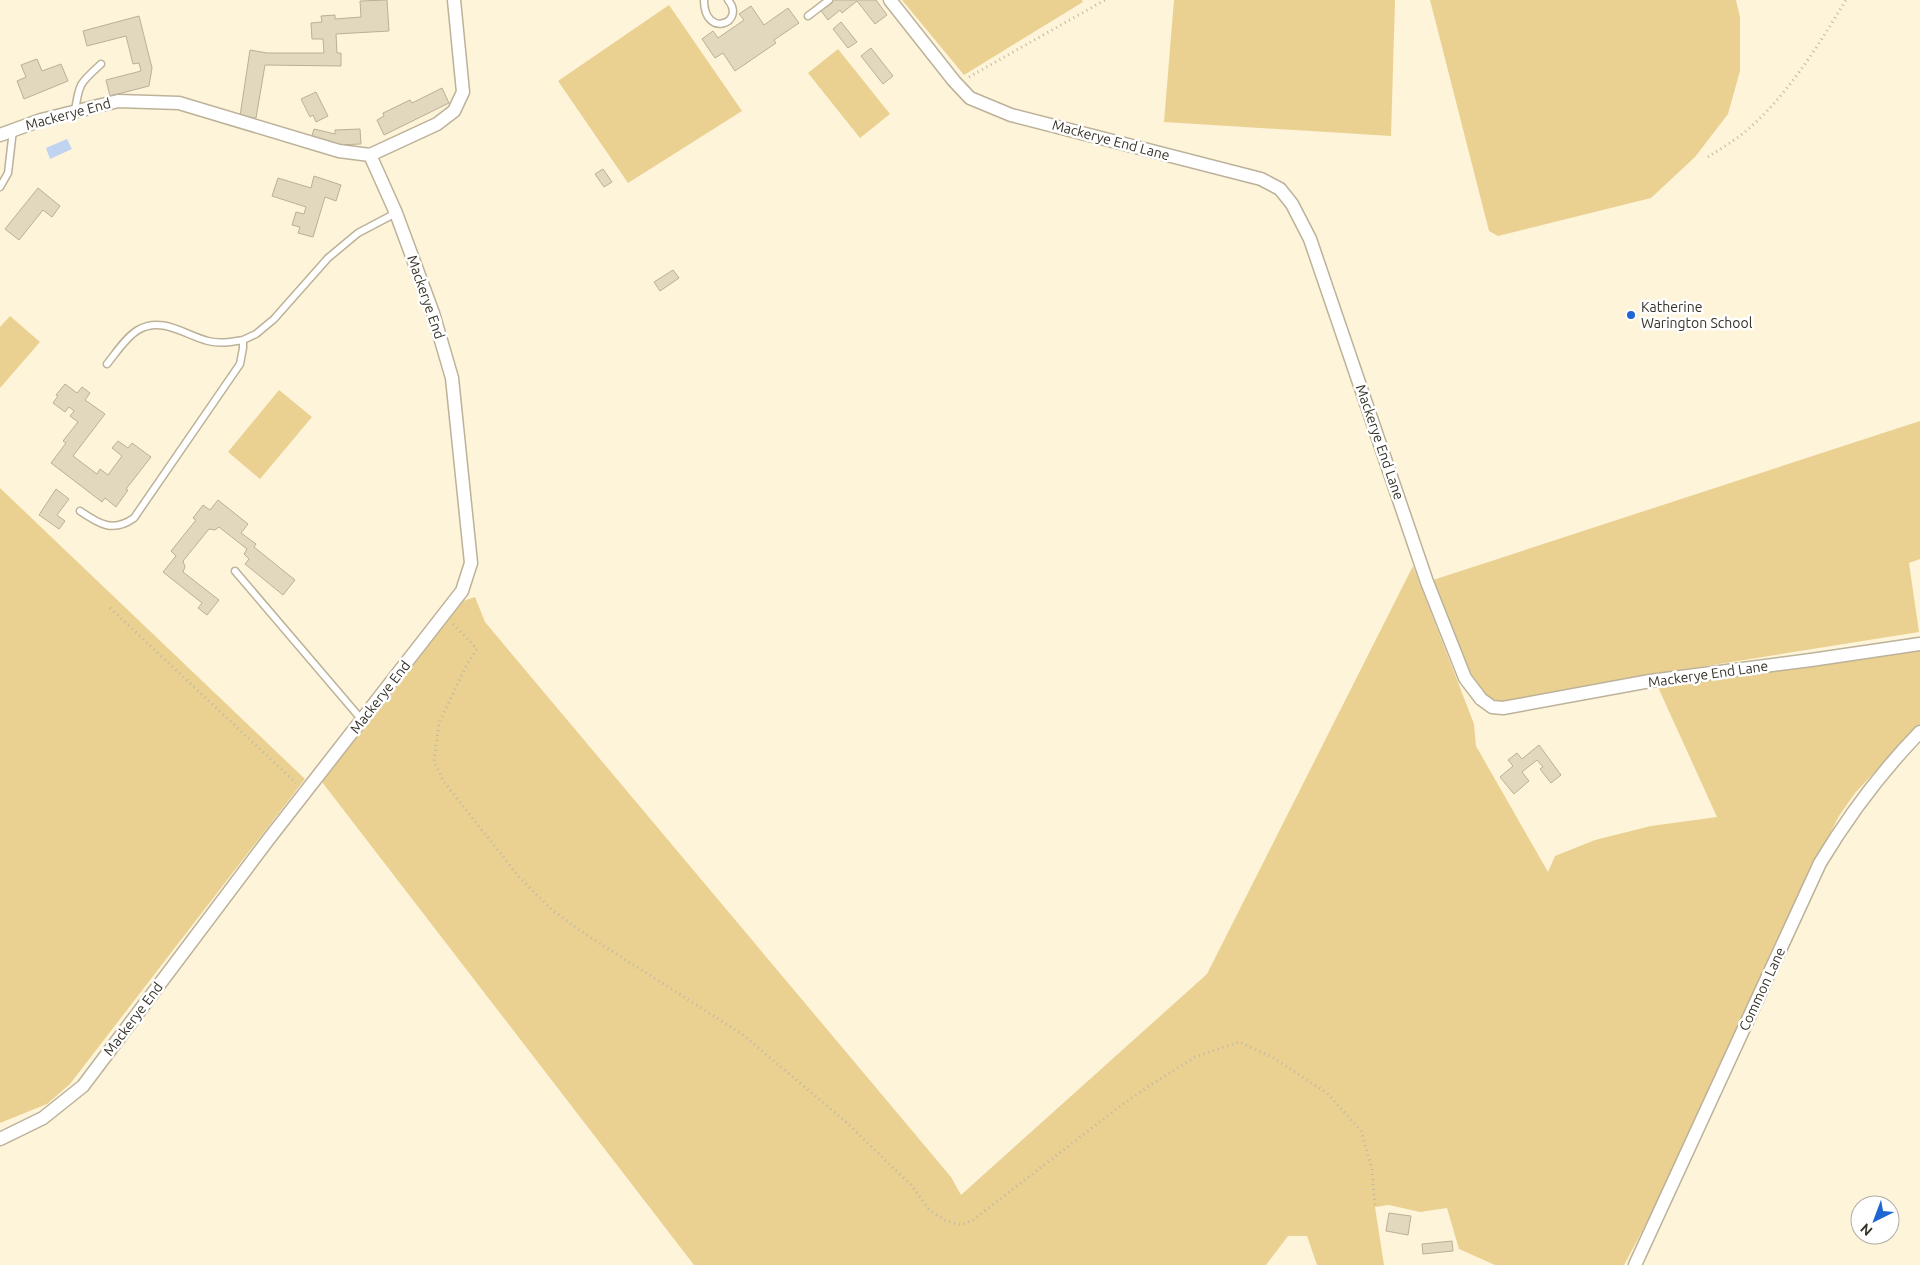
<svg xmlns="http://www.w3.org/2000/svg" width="1920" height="1265" font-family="Ubuntu,sans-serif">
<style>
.green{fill:#ead192}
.water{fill:#c0d3f1}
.building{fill:#e2d8be;stroke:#bab097}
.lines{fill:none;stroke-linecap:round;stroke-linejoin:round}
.lane-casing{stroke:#bcb299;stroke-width:9}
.street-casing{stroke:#bcb299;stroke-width:15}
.path{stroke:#c0b8a2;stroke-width:3;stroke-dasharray:1 4;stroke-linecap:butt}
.lane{stroke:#fff;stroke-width:6}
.street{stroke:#fff;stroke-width:12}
.poi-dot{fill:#1e66d1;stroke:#fff;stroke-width:2}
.labels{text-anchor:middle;stroke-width:5;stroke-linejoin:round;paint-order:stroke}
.street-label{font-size:14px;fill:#353227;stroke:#fff}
.poi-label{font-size:14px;fill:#353227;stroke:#fff;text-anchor:start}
</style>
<rect width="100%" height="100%" fill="#fef4d9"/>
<path class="green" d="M902 0H1082L1083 2 964 75Z
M1174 0H1395L1391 136 1164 122Z
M1430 0H1736L1740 17V71L1728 114 1695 157 1651 198 1498 236 1489 231Z
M669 5 742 111 628 183 558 81Z
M838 49 890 114 860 138 808 73Z
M10 316 40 342 0 388V327Z
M279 390 312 417 260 479 228 452Z
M1920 421V559L1909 563 1919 632 1694 668 1499 703C1495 701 1489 699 1486 695 1463 676 1444 610 1433 580Z
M0 488 305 779 70 1084 47 1104 0 1123Z
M1413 566 1474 724 1476 746 1548 872 1555 856 1595 840 1651 826 1717 817 1657 685 1805 668 1920 650V724L1855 793 1839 816 1794 904 1652 1213 1624 1265H1495L1459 1249 1447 1208 1420 1212 1389 1205 1375 1207 1384 1265H1317L1307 1236H1288L1266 1265H694L322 782 463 601 475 597 485 622 951 1177 961 1195 1207 974Z"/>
<path class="water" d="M67 139 72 149 50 159 46 148Z"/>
<path class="building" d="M387 0 389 31 336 34 337 53H341V66L265 65 256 118 240 116 250 50 267 53H324L323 39H312L311 23 322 22 321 16 335 15V19L361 17 360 1Z
M832 0H876L887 15 875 24 857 1 842 13 840 10 828 20 821 11 833 2Z
M751 6 764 25 788 8 799 23 774 40 776 43 735 71 723 53 715 58 702 39 713 31 718 38 744 20 739 14Z
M139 16 152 68 149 86 110 96 106 80 141 71 139 63 133 64 126 36 87 46 83 31Z
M841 22 857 42 848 48 833 29Z
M871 48 893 76 883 84 861 56Z
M37 59 42 71 61 64 68 81 24 99 17 81 26 77 21 65Z
M442 88 449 103 384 135 377 120 384 116 383 113 410 100 412 103Z
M316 92 328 116 316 122 313 115 310 117 301 99Z
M314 129 335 134V130L360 129 361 144 336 145 311 139Z
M603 169 612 182 604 187 595 174Z
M314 176 341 185 336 201 325 197 313 237 298 233 300 227 292 225 296 212 304 214 306 207 272 196 278 178 311 188Z
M38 188 60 206 52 217 43 210 19 240 5 229Z
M673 270 679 278 660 291 654 282Z
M65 384 77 393 82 387 90 393 85 400 105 414 73 456 97 474 100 469 108 475 122 456 112 448 118 441 128 448 132 443 151 457 126 489 128 490 116 507 105 498 102 502 51 463 66 443 63 441 78 422 70 416 74 411 69 407 65 412 53 403 58 396 56 395Z
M56 489 69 499 57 515 65 521 59 529 39 515Z
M218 500 248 524 241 533 256 544 254 547 295 580 283 595 245 564 249 559 244 554 247 549 219 527 215 530 209 529 183 561 185 567 183 572 219 600 207 615 198 608 202 603 163 572 176 556 171 551 196 520 193 518 203 505 210 510Z
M1539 745 1561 775 1551 783 1540 769 1543 767 1537 760 1522 772 1529 781 1514 794 1500 777 1513 766 1508 760 1517 753 1522 759Z
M1389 1213 1411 1216 1408 1235 1386 1231Z
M1452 1241 1453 1251 1423 1254 1422 1244Z"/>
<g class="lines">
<defs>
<path id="lane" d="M704 0C704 39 747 23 728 0
M808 16 829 0
M75 111C79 83 80 83 101 64
M0 187 8 173 13 130
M107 364C116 353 126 337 138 330 162 316 185 335 208 341 220 344 231 342 243 340
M80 511C99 524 113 533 134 518L240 364 243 348V340L256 334 274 319 328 258 358 233 396 213
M235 571 362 720"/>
<path id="street" d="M890 0 954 81 970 98 1011 115 1261 179 1280 189 1292 204 1310 239 1427 582 1465 678 1481 699 1492 707 1503 708 1650 681 1811 660 1920 644
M0 135 41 120 118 101 179 103 339 151 370 155 437 124 454 111 463 92 454 0
M0 1139 43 1118 83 1086 268 840 462 591 471 563 452 378 433 313 396 213 370 155
M1635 1265 1820 863C1849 815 1881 772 1920 732"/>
</defs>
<use href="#lane" class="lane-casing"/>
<use href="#street" class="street-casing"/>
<path class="path" d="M969 77 1105 0
M1708 157C1720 149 1734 141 1746 131 1787 96 1818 46 1846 0
M110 608 296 783
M453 624 477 649 466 666 439 723 434 761 444 782 519 877 552 910 582 932 742 1034 845 1121 911 1185 929 1209 944 1220 961 1225 973 1220 1119 1107 1149 1086 1195 1057 1239 1042 1272 1057 1327 1093 1361 1131 1372 1169 1375 1206"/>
<use href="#lane" class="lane"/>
<use href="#street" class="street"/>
</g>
<circle class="poi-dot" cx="1631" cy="315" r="5"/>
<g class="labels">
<g class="street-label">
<text transform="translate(68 114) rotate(-15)" y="5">Mackerye End</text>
<text transform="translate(1111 140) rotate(15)" y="5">Mackerye End Lane</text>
<text transform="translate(426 297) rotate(71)" y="5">Mackerye End</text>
<text transform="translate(1380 442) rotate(71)" y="5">Mackerye End Lane</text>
<text transform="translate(1708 674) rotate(-8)" y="5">Mackerye End Lane</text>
<text transform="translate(380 697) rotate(-52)" y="5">Mackerye End</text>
<text transform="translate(1762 989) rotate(-65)" y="5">Common Lane</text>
<text transform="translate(133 1019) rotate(-53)" y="5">Mackerye End</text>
</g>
<g class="poi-label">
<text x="1641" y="312">Katherine<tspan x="1641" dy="16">Warington School</tspan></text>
</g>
</g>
<g transform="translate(1875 1220) rotate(222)"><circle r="24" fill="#ffffff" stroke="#aeada9"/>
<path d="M0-4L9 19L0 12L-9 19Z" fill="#1e66d1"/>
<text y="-8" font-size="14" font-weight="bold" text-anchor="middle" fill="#353227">N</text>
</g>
</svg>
